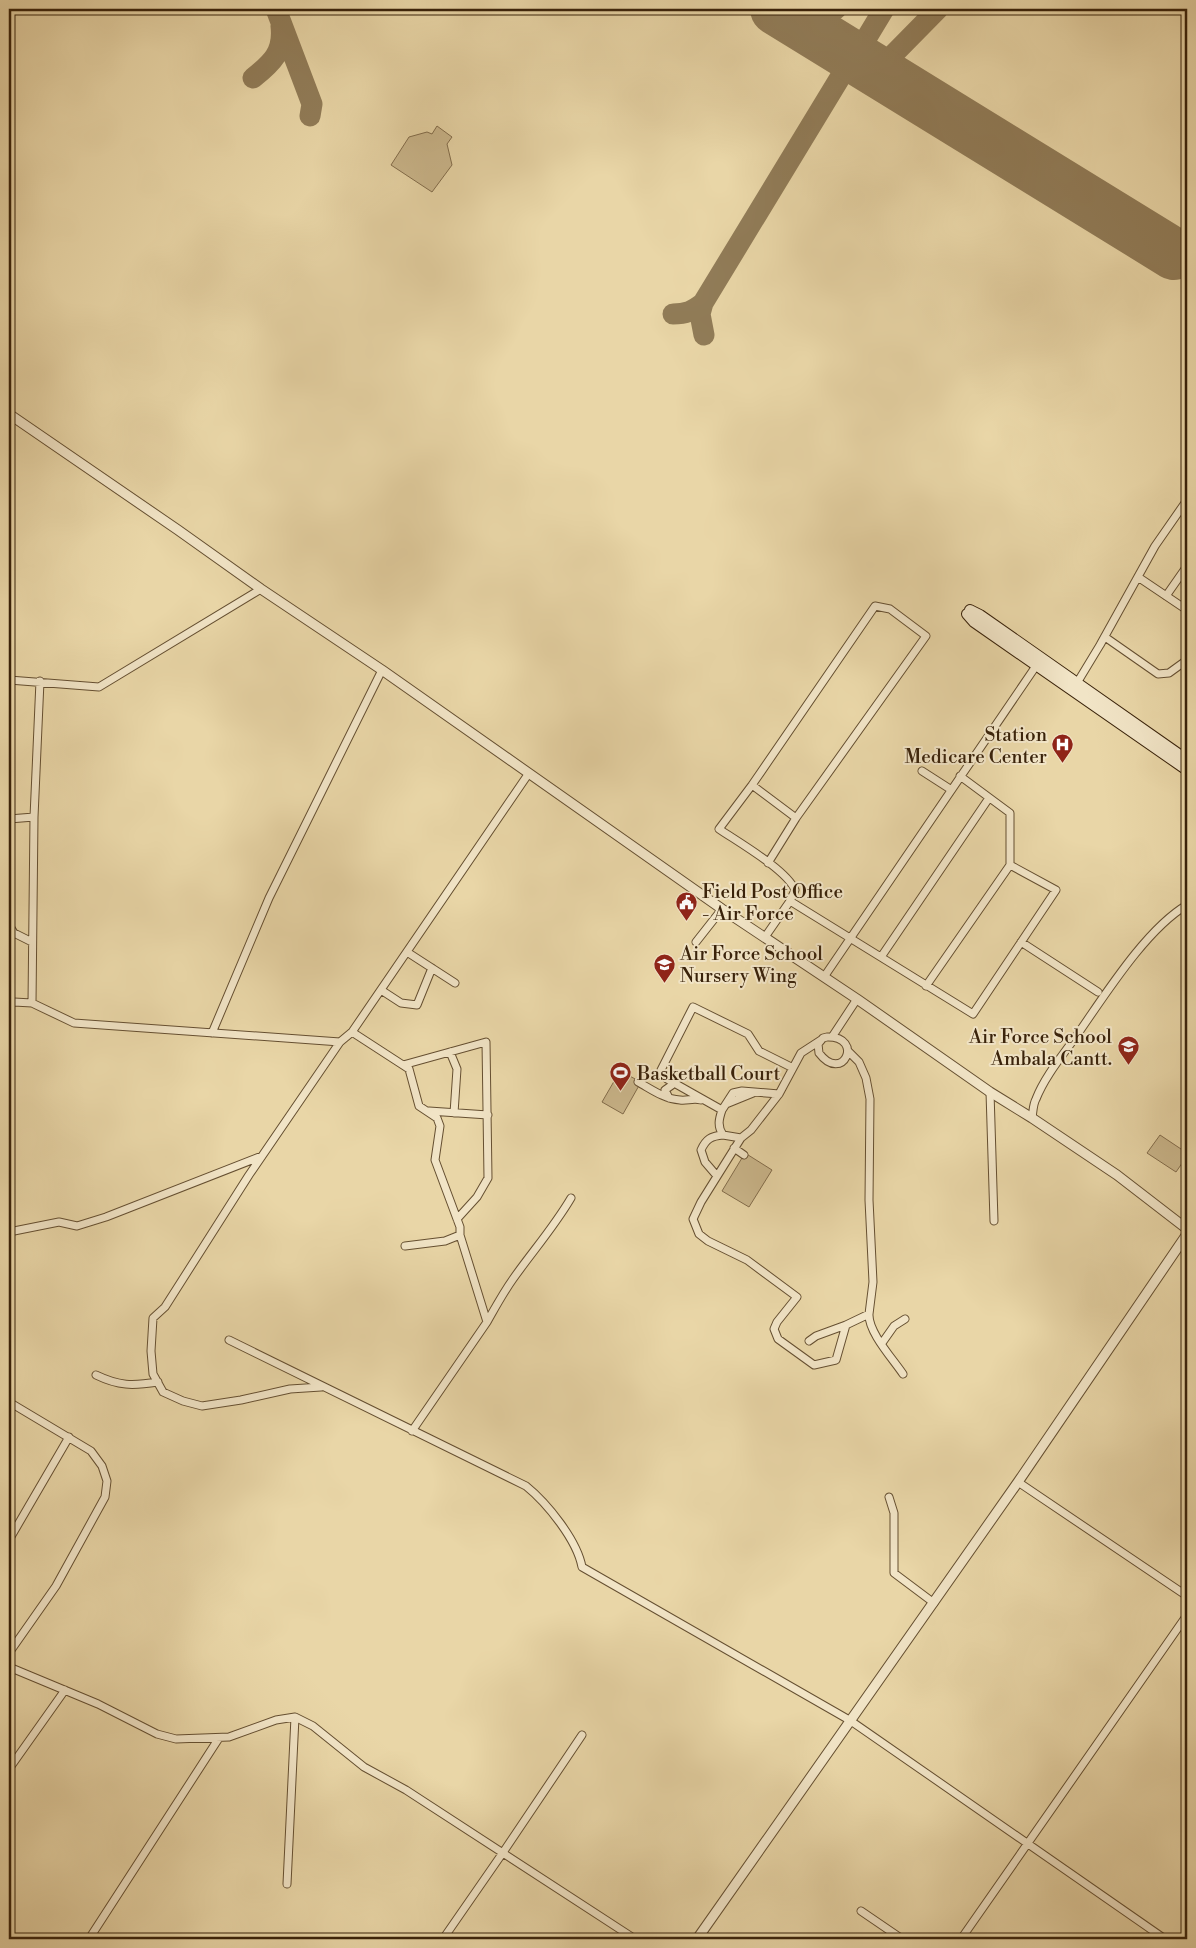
<svg xmlns="http://www.w3.org/2000/svg" width="1196" height="1948" font-family="'Libre Bodoni',serif">
<style>
.green{fill:#cbb78c;stroke:#826c4b}
.lines{fill:none;stroke-linecap:round;stroke-linejoin:round}
.taxiway{stroke:#917c58;stroke-width:21}
.runway{stroke:#917c58;stroke-width:52}
.minor-casing{stroke:#654f31;stroke-width:9}
.tertiary-casing{stroke:#654f31;stroke-width:11}
.secondary-casing{stroke:#39220a;stroke-width:12}
.minor{stroke:#f1e4c6;stroke-width:7}
.tertiary{stroke:#f1e4c6;stroke-width:9}
.secondary{stroke:#f1e4c6;stroke-width:10}
.labels{text-anchor:middle;stroke-width:4;stroke-linejoin:round;paint-order:stroke}
.poi-label{font-size:19px;fill:#39220a;stroke:#f1e4c6;text-anchor:start}
</style>
<rect width="100%" height="100%" fill="#e9d6a7"/>
<filter id="stains"><feTurbulence type="fractalNoise" baseFrequency=".004" numOctaves="4"/><feColorMatrix values="0 0 0 0 .2 0 0 0 0 .09 0 0 0 0 .02 0 0 0 .5 -.17"/></filter>
<radialGradient id="worn" r=".72"><stop offset=".6" stop-color="#630" stop-opacity="0"/><stop offset="1" stop-color="#630" stop-opacity=".3"/></radialGradient>
<path class="green" d="M437 126 452 137 447 144 452 165 432 192 391 165 409 137 427 132 432 134Z
M620 1071 641 1082 623 1114 602 1102Z
M1160 1135 1187 1153V1156L1176 1172 1147 1153Z
M745 1153 772 1170 749 1207 722 1191Z"/>
<g class="lines">
<path class="taxiway" d="M276 9 312 104 310 116
M784 9 812 12 836 9
M855 57 884 9
M877 71 938 9
M253 78C272 63 284 52 281 26
M703 303 700 314 704 335
M673 314C686 314 693 311 703 303L841 76 843 63 838 47"/>
<path class="runway" d="M776 9 1174 254"/>
<defs>
<path id="minor" d="M1138 577 1187 610
M1166 596 1187 566
M1105 637 1158 674 1169 673 1187 660
M9 680 99 687 261 589
M1077 683 1100 645 1155 546 1187 500
M922 771 950 789
M752 785 796 818
M9 819 34 817
M9 830 10 819
M790 901 973 1014 1056 890 1010 865V813L960 776
M9 925 14 933 32 942
M765 937 790 901 795 890C787 870 738 842 719 829L752 785 875 606 890 609 926 636 796 818 768 863
M696 942 722 909
M1021 942 1098 992
M407 952 455 983
M881 957 989 798
M824 977 1036 666
M926 986 1010 865
M381 990 401 1003 417 1005 432 968
M9 1003 14 1002 32 1003 74 1023 340 1042
M32 1003 34 817 40 681
M352 1032 409 1069 419 1106 437 1118 440 1126 435 1160 460 1227V1235L445 1241 405 1246
M212 1033 269 898 382 670
M827 1037C865 1036 843 1085 819 1053L818 1044 823 1038Z
M832 1037 857 999
M821 1040 801 1053 779 1094 751 1130 741 1138 701 1202 693 1219 699 1234 708 1241 747 1260 797 1297 777 1322 774 1329 778 1339 814 1365 836 1360 846 1325 869 1314 873 1282 869 1200 870 1099 866 1078 859 1062 848 1051
M450 1052 457 1069 454 1113
M403 1065 486 1042 488 1178 477 1197 457 1219
M638 1082C651 1089 664 1099 680 1100 687 1101 693 1098 701 1100
M990 1092 994 1221
M779 1094 742 1091 733 1093 722 1110 667 1079 661 1070 693 1007 748 1034 759 1051 793 1068
M669 1098 665 1090 672 1085 671 1081
M726 1104 753 1093
M722 1110C719 1119 717 1126 723 1135L741 1138
M429 1111 488 1115
M1032 1118C1033 1112 1033 1104 1036 1099 1045 1076 1063 1055 1077 1035 1105 995 1146 929 1187 905
M734 1148 744 1155
M717 1176 705 1162 701 1150C706 1139 711 1136 723 1135
M9 1232 59 1222 77 1226 106 1217 262 1156
M460 1235 487 1322C495 1308 503 1293 513 1279 532 1252 554 1227 571 1198
M869 1314C868 1332 893 1359 903 1374
M229 1340 526 1486C547 1503 577 1540 582 1567L851 1721 1165 1939
M809 1341 816 1336 846 1325
M882 1343 894 1326 905 1319
M96 1375C119 1386 132 1386 158 1382
M321 1387 290 1389 241 1400 202 1406 183 1401 163 1392 153 1374 151 1351 153 1318 165 1307 249 1175 340 1042 352 1032 529 773
M9 1402 91 1451 102 1466 107 1481 105 1497 56 1586 9 1653
M412 1431 487 1322
M1018 1482 1187 1596
M889 1497 894 1513V1573L934 1603
M9 1540 69 1437
M9 1667 98 1704 157 1734 176 1739 229 1737 276 1720 295 1717 313 1726 364 1767 406 1790 635 1939
M9 1769 65 1690
M287 1884 295 1717
M861 1911 902 1939
M89 1939 219 1738
M443 1939 504 1851 582 1735
M961 1939 1187 1615"/>
<path id="tertiary" d="M9 414 178 530 261 589 382 670 722 909 857 999 990 1092 1032 1118 1117 1175 1187 1229
M697 1939 1018 1482 1187 1234"/>
<path id="secondary" d="M970 610 980 615 1187 760
M967 614 974 622 1187 770"/>
</defs>
<use href="#minor" class="minor-casing"/>
<use href="#tertiary" class="tertiary-casing"/>
<use href="#secondary" class="secondary-casing"/>
<use href="#minor" class="minor"/>
<use href="#tertiary" class="tertiary"/>
<use href="#secondary" class="secondary"/>
</g>
<defs>
<symbol id="hospital-pin" viewBox="-11 -11 22 30"><path d="M0 17L-7.5 6A9.5 9.5 0 1 1 7.5 6Z" fill="#8f2418" stroke="#f1e4c6"/><path d="M-5-5h3v3.5h4V-5h3V5h-3V1.5h-4V5h-3Z" fill="#fff"/></symbol>
<symbol id="civic-pin" viewBox="-11 -11 22 30"><path d="M0 17L-7.5 6A9.5 9.5 0 1 1 7.5 6Z" fill="#8f2418" stroke="#f1e4c6"/><path d="M-.6-6.5H3V-4.5H.6V-3L4-1V1h2V6H-6V1h2V-1L-.6-3ZM-1.2 2.5V6h2.4V2.5Z" fill="#fff"/></symbol>
<symbol id="school-pin" viewBox="-11 -11 22 30"><path d="M0 17L-7.5 6A9.5 9.5 0 1 1 7.5 6Z" fill="#8f2418" stroke="#f1e4c6"/><path d="M0-5L7-2L0 1L-7-2ZM-4 1L0 2.5L4 1V4Q0 6-4 4Z" fill="#fff"/></symbol>
<symbol id="stadium-pin" viewBox="-11 -11 22 30"><path d="M0 17L-7.5 6A9.5 9.5 0 1 1 7.5 6Z" fill="#8f2418" stroke="#f1e4c6"/><path d="M0-5a6.5 5 0 1 0 0 10a6.5 5 0 1 0 0-10ZM-3.5-1.8h7v3.6h-7Z" fill="#fff"/></symbol>
</defs>
<g fill-rule="evenodd">
<use href="#hospital-pin" x="1050" y="732" width="25" height="34"/>
<use href="#civic-pin" x="674" y="890" width="25" height="34"/>
<use href="#school-pin" x="652" y="952" width="25" height="34"/>
<use href="#school-pin" x="1116" y="1034" width="25" height="34"/>
<use href="#stadium-pin" x="608" y="1060" width="25" height="34"/>
</g>
<g class="labels">
<g class="poi-label">
<text x="1047" y="741" text-anchor="end">Station<tspan x="1047" dy="22">Medicare Center</tspan></text>
<text x="702" y="898">Field Post Office<tspan x="702" dy="22">- Air Force</tspan></text>
<text x="680" y="960">Air Force School<tspan x="680" dy="22">Nursery Wing</tspan></text>
<text x="1112" y="1043" text-anchor="end">Air Force School<tspan x="1112" dy="22">Ambala Cantt.</tspan></text>
<text x="637" y="1080">Basketball Court</text>
</g>
</g>
<rect width="1196" height="1948" fill="none" stroke="#e9d6a7" stroke-width="30"/>
<rect x="10" y="10" width="1176" height="1928" fill="none" stroke="#39220a" stroke-width="2.5"/>
<rect x="15" y="15" width="1166" height="1918" fill="none" stroke="#39220a"/>
<rect width="100%" height="100%" filter="url(#stains)"/>
<rect width="100%" height="100%" fill="url(#worn)"/>
</svg>
